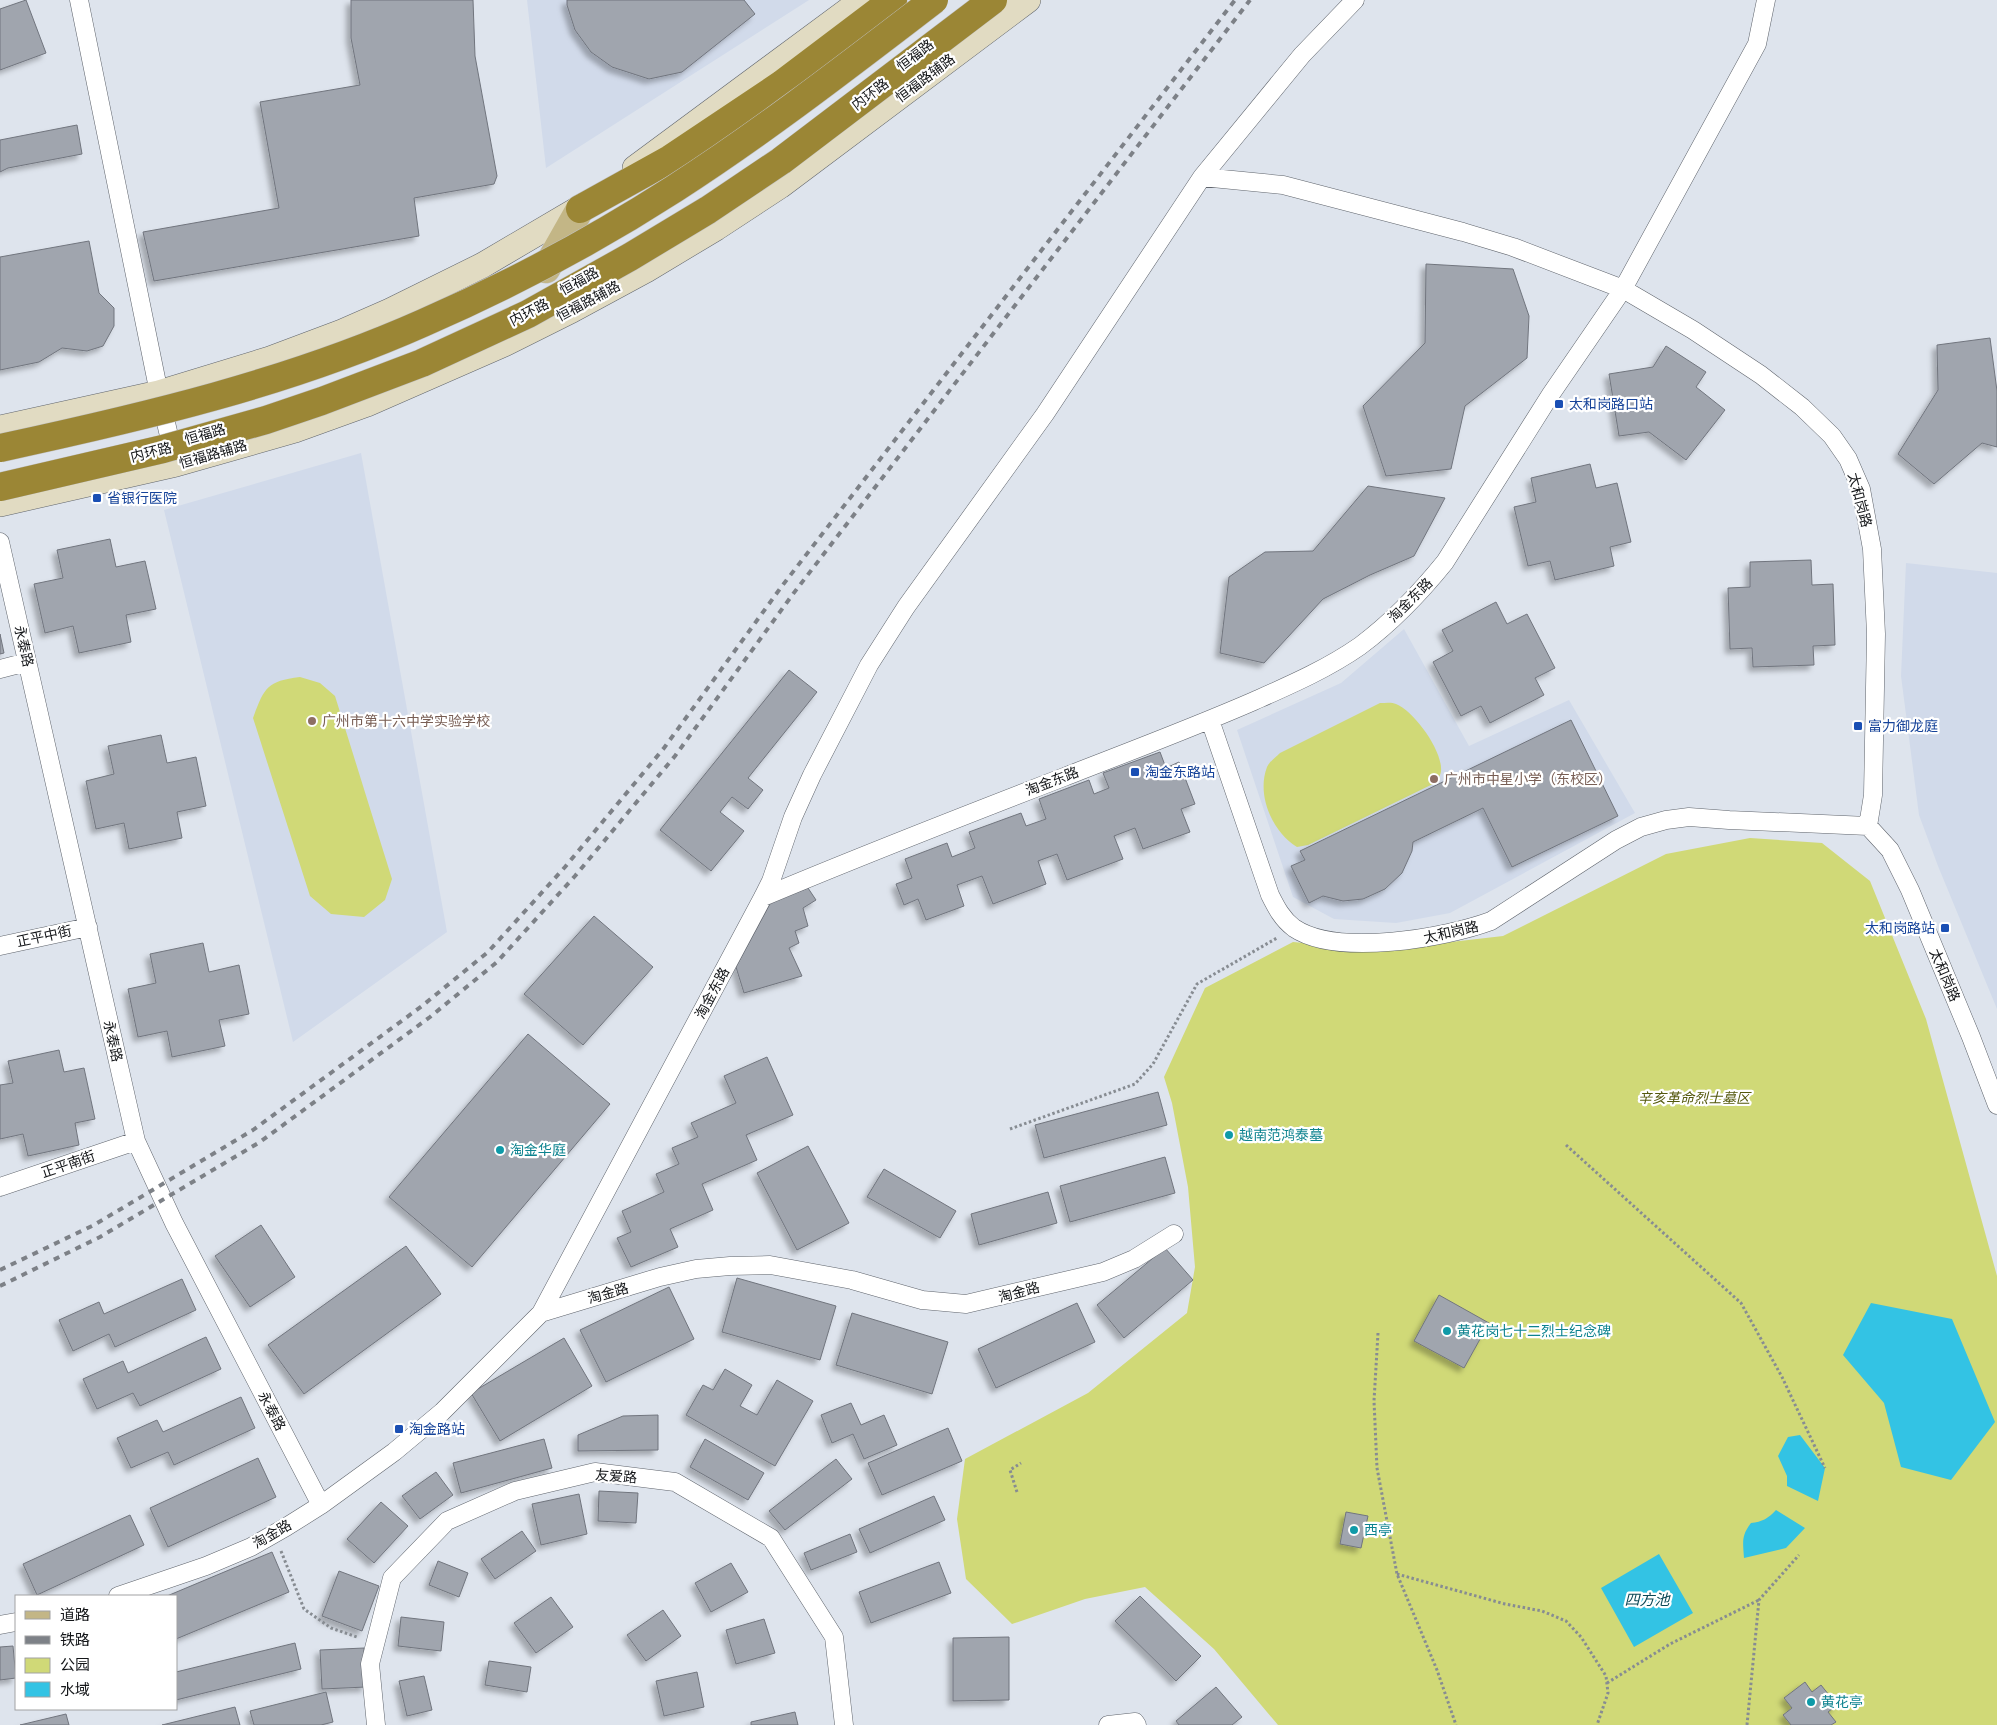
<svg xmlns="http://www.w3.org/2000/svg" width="1997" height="1725" font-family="Georgia,'Noto Sans SC',serif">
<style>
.built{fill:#d1daea}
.green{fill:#d0d977}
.water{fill:#33c3e4}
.building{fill:#a0a5ae;stroke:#71757e;filter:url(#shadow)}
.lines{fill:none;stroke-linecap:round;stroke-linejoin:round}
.street-casing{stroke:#5f646c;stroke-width:19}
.secondary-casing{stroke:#5f646c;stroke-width:26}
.primary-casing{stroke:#c2c2c3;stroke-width:29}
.highway-casing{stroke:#c2c2c3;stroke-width:29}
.path{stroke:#878c92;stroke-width:3;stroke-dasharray:2.5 2.5;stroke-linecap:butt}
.street{stroke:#fff;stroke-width:18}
.secondary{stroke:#e1dbc2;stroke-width:25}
.primary{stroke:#c3b686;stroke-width:28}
.highway{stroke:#9b8635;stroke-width:28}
.rail{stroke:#7d8187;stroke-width:4;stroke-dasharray:6 6;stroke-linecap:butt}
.highway-bridge-casing{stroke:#c2c2c3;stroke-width:29;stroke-linecap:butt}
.highway-bridge{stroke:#9b8635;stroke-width:28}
.transit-dot{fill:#1a4fb4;stroke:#fff;stroke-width:2}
.education-dot{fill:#8d6e63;stroke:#fff;stroke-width:2}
.culture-dot{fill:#0f9aa8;stroke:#fff;stroke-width:2}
.labels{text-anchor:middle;stroke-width:4.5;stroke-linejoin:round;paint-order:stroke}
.street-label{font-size:14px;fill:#141619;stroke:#fff}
.transit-label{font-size:14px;fill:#164399;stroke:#fff;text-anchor:start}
.education-label{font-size:14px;fill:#785e54;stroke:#fff;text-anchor:start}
.park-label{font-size:14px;font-style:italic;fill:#54580d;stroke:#fff}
.culture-label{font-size:14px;fill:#0d838f;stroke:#fff;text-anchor:start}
.water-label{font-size:15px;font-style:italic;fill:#0c4856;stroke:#fff}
</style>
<defs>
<filter id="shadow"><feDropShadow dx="-4.5" dy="4.5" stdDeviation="2.5" flood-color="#0004"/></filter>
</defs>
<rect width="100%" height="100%" fill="#dee4ed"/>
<path class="built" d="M527 0H809L546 168Z
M361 453 447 932 293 1042 164 510Z
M1906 563 1997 573V1009L1938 866 1919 815 1901 676Z
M1404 629 1469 746 1569 700 1635 813 1450 913 1396 923 1334 919 1293 897 1237 730 1341 683Z"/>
<path class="green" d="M300 677 320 683 335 696 392 879 385 900 364 917 331 914 310 896 253 718C264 689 266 681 300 677Z
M1380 703C1385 703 1392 702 1396 704 1414 711 1443 751 1441 771 1441 774 1438 779 1437 782L1308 845 1297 847C1273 832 1256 796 1267 767 1269 762 1276 757 1280 753Z
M1750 838 1822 843 1870 881 1926 1019 1997 1276V1725H1278L1214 1649 1145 1587 1085 1599 1012 1624 966 1579 957 1519 965 1459 1088 1393 1187 1313 1195 1267 1188 1187 1172 1103 1164 1077 1205 988 1293 942 1382 950 1503 936 1666 854Z"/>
<path class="water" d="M1871 1303 1952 1319 1995 1422 1951 1480 1901 1467 1884 1403 1843 1355Z
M1800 1435 1825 1468 1818 1501 1787 1486V1476L1778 1456 1788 1437Z
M1776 1510 1805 1528 1786 1548 1744 1558C1743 1542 1741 1536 1751 1523 1762 1522 1769 1518 1776 1510Z
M1659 1554 1693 1613 1634 1647 1601 1588Z"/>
<path class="building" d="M26 0 46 53 0 70V9Z
M351 0H473L475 56 497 176 494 184 414 198 419 236 154 281 143 232 279 208 260 102 360 85 351 38Z
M567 0H744L755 14 682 72 649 79 612 67 591 52 575 30 567 5Z
M77 125 82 154 8 168 0 172V140Z
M89 241 99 293 114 308V326L103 346 87 351 62 348 39 362 0 370V257Z
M1426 264 1513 269 1529 316 1527 358 1465 406 1451 469 1386 476 1363 406 1425 343Z
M1990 338 1997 391V447L1982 443 1934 484 1898 454 1938 390 1937 345Z
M1666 346 1706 372 1696 387 1725 410 1686 460 1649 432 1619 436 1609 374 1653 367Z
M1590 464 1596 488 1617 483 1631 542 1610 547 1614 566 1555 580 1550 561 1528 566 1514 507 1536 502 1531 478Z
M1368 486 1445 498 1414 556 1370 575 1323 599 1264 663 1220 653 1229 577 1265 552 1313 551Z
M110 539 116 567 145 561 156 609 126 615 131 642 79 653 73 626 45 633 34 584 63 578 57 550Z
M1811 560 1812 585 1833 584 1835 645 1813 646 1814 665 1753 667 1752 648 1730 649 1728 588 1750 587V562Z
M1496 602 1507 624 1527 614 1555 668 1535 678 1544 695 1490 723 1481 706 1461 716 1433 662 1453 651 1442 630Z
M0 634 4 653 0 654Z
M789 670 817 692 748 778 763 790 748 809 732 797 720 812 744 831 711 871 660 830Z
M1571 720 1618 816 1512 867 1483 808 1413 842 1412 851 1402 873 1385 889 1363 899 1343 901 1323 896 1309 903 1291 866 1305 860 1300 851Z
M161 735 167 763 196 757 206 806 177 812 182 838 129 849 124 823 96 829 86 781 114 774 108 746Z
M1160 752 1166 768 1179 762 1195 804 1181 809 1190 832 1143 849 1135 828 1114 836 1123 859 1067 880 1057 854 1038 861 1046 884 993 904 982 876 957 885 964 906 926 920 918 899 904 905 896 884 912 878 905 859 947 843 952 857 975 848 969 832 1021 813 1026 826 1046 819 1039 799 1089 780 1094 794 1109 788 1103 773Z
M808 888 816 900 803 908 808 926 795 931 799 943 789 948 802 976 744 993 736 967 771 902Z
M594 916 653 967 583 1045 524 994Z
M203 943 209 972 239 965 249 1014 219 1020 225 1046 172 1057 167 1031 138 1037 128 989 156 983 150 954Z
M528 1034 610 1104 472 1267 389 1197Z
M59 1050 64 1072 84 1068 95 1119 75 1123 79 1145 28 1156 23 1134 0 1139V1085L13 1083 8 1061Z
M767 1057 793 1115 746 1135 757 1160 702 1184 713 1210 670 1229 678 1247 631 1267 617 1238 631 1232 622 1211 664 1192 656 1174 679 1164 672 1148 698 1137 691 1123 736 1103 724 1076Z
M1158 1092 1167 1125 1044 1158 1035 1125Z
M808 1146 849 1223 797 1250 757 1173Z
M1165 1157 1175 1193 1070 1222 1060 1186Z
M884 1169 956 1211 940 1238 867 1197Z
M1048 1192 1057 1223 979 1245 971 1214Z
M261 1225 295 1277 250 1307 215 1256Z
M406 1246 441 1294 304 1394 268 1345Z
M1165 1248 1193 1280 1124 1338 1097 1305Z
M737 1278 836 1306 820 1360 722 1332Z
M182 1279 196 1310 115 1347 109 1334 73 1351 59 1320 99 1302 104 1314Z
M669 1287 694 1339 606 1382 580 1330Z
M1439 1295 1489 1323 1464 1368 1414 1341Z
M1077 1303 1095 1342 996 1388 978 1349Z
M852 1313 948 1342 932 1394 836 1365Z
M206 1337 221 1369 140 1406 133 1393 97 1409 83 1379 123 1361 128 1373Z
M564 1338 592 1386 500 1441 471 1393Z
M725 1369 752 1385 740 1406 757 1415 777 1380 813 1401 775 1466 686 1415 703 1385 713 1390Z
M241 1397 255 1428 174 1465 168 1452 131 1468 117 1438 157 1420 163 1432Z
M851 1403 861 1425 884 1415 897 1445 864 1459 853 1434 832 1443 821 1415Z
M658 1415V1450L578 1451V1435L623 1416Z
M948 1428 962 1461 882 1495 868 1463Z
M544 1439 552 1468 461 1493 453 1463Z
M705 1439 764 1473 748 1500 690 1467Z
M258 1458 276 1497 168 1547 150 1508Z
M836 1459 852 1479 785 1530 769 1511Z
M436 1472 453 1495 420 1519 402 1496Z
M599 1491 638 1493 636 1523 598 1521Z
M579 1494 587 1534 541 1545 532 1504Z
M934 1496 945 1520 870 1553 859 1529Z
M381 1502 408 1526 374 1563 347 1539Z
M1346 1512 1368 1516 1361 1548 1340 1544Z
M130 1515 144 1545 37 1595 23 1564Z
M522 1531 536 1551 495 1579 481 1559Z
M850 1534 857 1552 811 1570 804 1553Z
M272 1552 289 1592 176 1639V1596H167Z
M438 1561 468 1573 459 1597 429 1585Z
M939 1562 951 1593 871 1623 859 1592Z
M731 1563 748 1592 711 1612 695 1583Z
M339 1571 379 1586 362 1631 322 1616Z
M1140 1596 1201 1656 1176 1681 1115 1621Z
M551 1597 573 1627 536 1653 514 1623Z
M663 1610 681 1636 646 1661 627 1635Z
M401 1617 444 1622 441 1651 398 1646Z
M764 1619 775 1653 736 1664 726 1630Z
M1009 1637V1700L953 1701V1638Z
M295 1643 301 1669 176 1700V1672Z
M13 1646 16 1678 0 1680V1647Z
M364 1648 366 1687 322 1689 320 1650Z
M489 1661 531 1667 527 1692 485 1685Z
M697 1672 704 1707 664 1716 656 1681Z
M424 1676 432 1710 407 1716 399 1681Z
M1805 1682 1812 1692 1821 1685 1837 1705 1828 1712 1836 1722 1831 1725H1791L1783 1715 1792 1708 1784 1698Z
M1216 1687 1242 1717 1232 1725H1179L1176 1721Z
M326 1692 333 1722 321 1725H254L250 1711Z
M235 1707 240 1725H162Z
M795 1712 798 1725H751V1722Z
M66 1714 69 1725H20Z"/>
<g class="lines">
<defs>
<path id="street" d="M79 0 159 393 174 457
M1202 177 1302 55 1355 0
M0 542 136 1141 174 1223 321 1505
M0 669 27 662
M1210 720 1270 895C1276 907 1282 919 1294 928 1337 957 1445 938 1491 921L1616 840 1641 827 1666 820 1689 817 1729 820 1868 826
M763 897C863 855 963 816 1064 777 1128 752 1192 728 1254 701 1290 685 1327 669 1360 646 1392 622 1420 593 1445 562L1551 394 1623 289 1757 44 1766 0
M0 946 88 927
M0 1187 136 1141
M541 1313 763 897 771 881 793 817 812 775 869 665 906 607 1045 414 1202 177 1283 185 1463 232 1513 247 1623 289 1693 330 1761 375 1802 407 1832 436 1848 459 1861 489 1872 549 1876 634 1873 795 1868 826 1890 850 1910 890 1971 1037 1997 1105
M118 1596 206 1566 251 1547 286 1527 321 1505 394 1452 442 1412 541 1313 660 1277 696 1269 730 1266 770 1265 852 1280 922 1300 966 1304 1103 1272 1134 1259 1174 1234
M0 1625 16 1622
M376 1725 370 1664 392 1578 447 1521 515 1491 595 1472 675 1482 771 1538 834 1637 844 1725
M1108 1725 1135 1722 1137 1725"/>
<path id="secondary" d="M635 168 862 0
M0 428 159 393 270 359 342 332 390 311 483 265 585 205
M0 504 176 464 295 430 367 404 504 344 572 310 646 270 716 228 780 186 1028 0"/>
<path id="primary" d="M546 269 580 209"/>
<path id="highway" d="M580 209 670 159 782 84 893 0"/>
</defs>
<use href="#street" class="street-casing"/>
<use href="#secondary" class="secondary-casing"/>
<use href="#primary" class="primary-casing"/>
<use href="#highway" class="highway-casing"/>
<path class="path" d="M1010 1129 1135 1084 1153 1064 1197 984 1277 938
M1566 1145 1741 1303 1782 1377 1825 1468
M1378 1333 1374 1401 1377 1468 1397 1574 1437 1670 1456 1725
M1017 1492 1010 1470 1021 1463
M281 1551 304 1609 331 1628 357 1637
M1397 1574 1505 1604 1542 1611 1566 1621 1581 1637 1606 1676 1608 1693 1597 1725
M1607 1683 1670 1644 1759 1600
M1747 1725 1759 1600 1799 1555"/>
<use href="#street" class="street"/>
<use href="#secondary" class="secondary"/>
<use href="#primary" class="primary"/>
<use href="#highway" class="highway"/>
<path class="rail" d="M0 1270 94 1225 253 1130 422 1006 488 952 565 867 664 748 782 586 1235 0
M0 1286 100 1237 260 1142 430 1017 497 962 575 876 675 756 793 594 1250 0"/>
<defs>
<path id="highway-bridge" d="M0 448C144 417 288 383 423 323 510 285 595 240 674 189 764 131 849 65 934 0
M0 487 163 449 266 420 322 401 422 363 528 314 630 257 708 210 781 161 993 0"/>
</defs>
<use href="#highway-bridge" class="highway-bridge-casing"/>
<use href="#highway-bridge" class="highway-bridge"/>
</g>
<g class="transit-dot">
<rect x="1554" y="399" width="10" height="10" rx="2.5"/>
<rect x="92" y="493" width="10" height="10" rx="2.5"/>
<rect x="1853" y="721" width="10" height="10" rx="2.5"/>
<rect x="1130" y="767" width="10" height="10" rx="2.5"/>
<rect x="1940" y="923" width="10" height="10" rx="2.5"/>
<rect x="394" y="1424" width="10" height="10" rx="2.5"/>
</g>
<g class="education-dot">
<circle cx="312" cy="721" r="5"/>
<circle cx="1434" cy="779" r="5"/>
</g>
<g class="culture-dot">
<circle cx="1229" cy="1135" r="5"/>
<circle cx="500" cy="1150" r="5"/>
<circle cx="1447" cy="1331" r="5"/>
<circle cx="1354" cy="1530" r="5"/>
<circle cx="1811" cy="1702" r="5"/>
</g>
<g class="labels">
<g class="street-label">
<text transform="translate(915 55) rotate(-37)" y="5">恒福路</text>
<text transform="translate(925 78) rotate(-37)" y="5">恒福路辅路</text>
<text transform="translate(870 94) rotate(-37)" y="5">内环路</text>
<text transform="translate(579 281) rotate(-29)" y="5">恒福路</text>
<text transform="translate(588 301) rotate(-28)" y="5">恒福路辅路</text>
<text transform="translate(529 312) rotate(-27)" y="5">内环路</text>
<text transform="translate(205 434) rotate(-16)" y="5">恒福路</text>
<text transform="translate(151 452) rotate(-14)" y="5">内环路</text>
<text transform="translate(213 454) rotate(-16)" y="5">恒福路辅路</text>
<text transform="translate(1860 500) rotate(75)" y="5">太和岗路</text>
<text transform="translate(1410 600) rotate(-45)" y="5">淘金东路</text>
<text transform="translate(24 646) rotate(77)" y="5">永泰路</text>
<text transform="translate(1052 781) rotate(-21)" y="5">淘金东路</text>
<text transform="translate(1451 932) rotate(-13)" y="5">太和岗路</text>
<text transform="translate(44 936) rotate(-12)" y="5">正平中街</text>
<text transform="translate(1945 975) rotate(67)" y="5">太和岗路</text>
<text transform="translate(712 993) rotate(-62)" y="5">淘金东路</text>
<text transform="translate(113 1041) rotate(77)" y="5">永泰路</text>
<text transform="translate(68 1164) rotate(-19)" y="5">正平南街</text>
<text transform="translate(1019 1292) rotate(-15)" y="5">淘金路</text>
<text transform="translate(608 1293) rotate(-16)" y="5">淘金路</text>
<text transform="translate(272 1411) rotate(62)" y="5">永泰路</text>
<text transform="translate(616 1476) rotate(4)" y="5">友爱路</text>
<text transform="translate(272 1534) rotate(-30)" y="5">淘金路</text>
</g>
<g class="transit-label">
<text x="1569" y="409">太和岗路口站</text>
<text x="107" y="503">省银行医院</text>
<text x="1868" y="731">富力御龙庭</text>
<text x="1145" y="777">淘金东路站</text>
<text x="1935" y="933" text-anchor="end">太和岗路站</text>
<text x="409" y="1434">淘金路站</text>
</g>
<g class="education-label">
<text x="322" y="726">广州市第十六中学实验学校</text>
<text x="1444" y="784">广州市中星小学（东校区）</text>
</g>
<g class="park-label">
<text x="1694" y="1103">辛亥革命烈士墓区</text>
</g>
<g class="culture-label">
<text x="1239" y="1140">越南范鸿泰墓</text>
<text x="510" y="1155">淘金华庭</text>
<text x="1457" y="1336">黄花岗七十二烈士纪念碑</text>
<text x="1364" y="1535">西亭</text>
<text x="1821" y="1707">黄花亭</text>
</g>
<g class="water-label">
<text x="1647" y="1605">四方池</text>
</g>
</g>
<rect x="15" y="1595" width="162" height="115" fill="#ffffff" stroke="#a1a2a3"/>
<rect x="25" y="1611" width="25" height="8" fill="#c3b686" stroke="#a1a2a3"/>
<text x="60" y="1620" font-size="15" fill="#141619">道路</text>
<rect x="25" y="1636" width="25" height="8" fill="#7d8187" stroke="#a1a2a3"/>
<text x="60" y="1645" font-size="15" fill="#141619">铁路</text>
<rect x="25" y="1658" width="25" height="15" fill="#d0d977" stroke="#a1a2a3"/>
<text x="60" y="1670" font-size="15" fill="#141619">公园</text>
<rect x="25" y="1682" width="25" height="15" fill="#33c3e4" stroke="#a1a2a3"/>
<text x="60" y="1695" font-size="15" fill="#141619">水域</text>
</svg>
